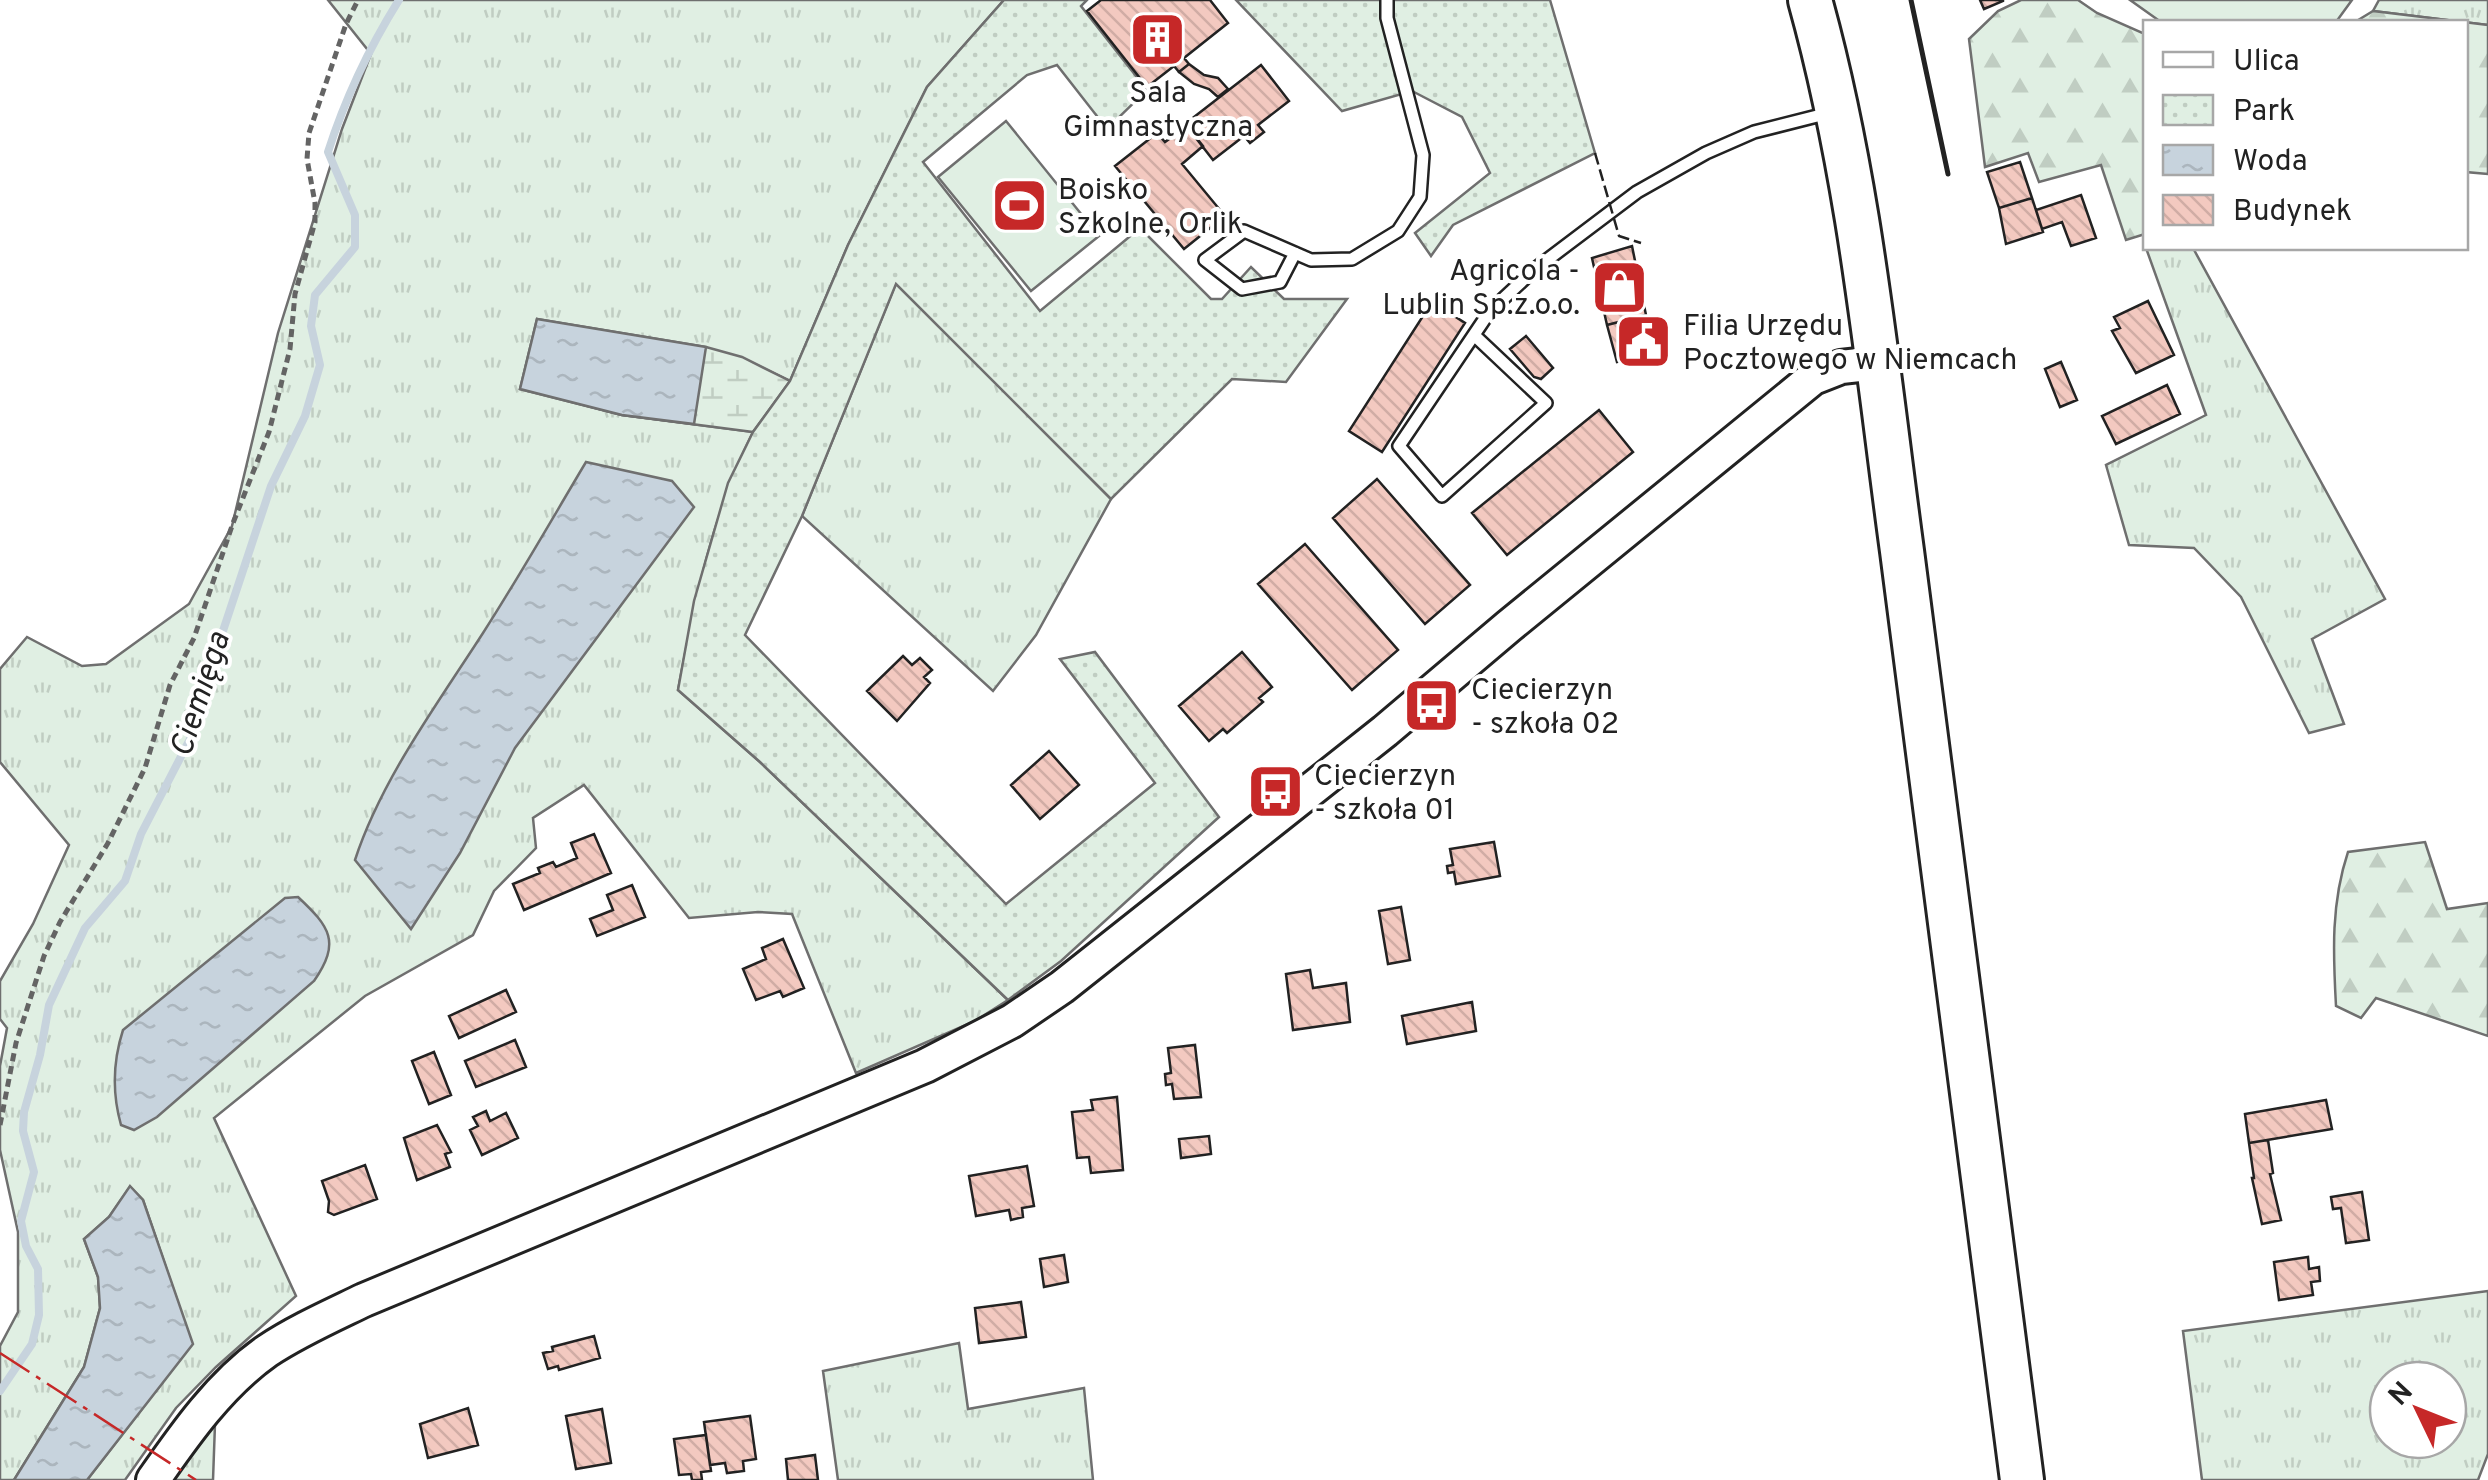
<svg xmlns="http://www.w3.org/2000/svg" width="2488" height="1480" font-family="Overpass,sans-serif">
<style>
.grass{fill:url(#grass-tufts);stroke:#6f6f6f;stroke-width:2.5;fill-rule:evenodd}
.forest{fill:url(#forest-firs);stroke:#6f6f6f;stroke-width:2.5}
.wetland{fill:url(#wetland-marsh);stroke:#6f6f6f;stroke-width:2.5}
.park{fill:url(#park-dots);stroke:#6f6f6f;stroke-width:2.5}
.pitch{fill:#e0efe3;stroke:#6f6f6f;stroke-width:2.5}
.water{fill:url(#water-ripples);stroke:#6f6f6f;stroke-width:2.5}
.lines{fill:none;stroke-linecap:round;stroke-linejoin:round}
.stream{stroke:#c7d3dd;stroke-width:8}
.building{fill:url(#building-back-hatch);stroke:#222;stroke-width:2.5}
.lane-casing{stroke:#222;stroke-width:16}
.secondary-casing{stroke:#222;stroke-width:38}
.highway-casing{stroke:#222;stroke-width:48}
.path{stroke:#646464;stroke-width:5;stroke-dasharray:8 5;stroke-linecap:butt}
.lane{stroke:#fff;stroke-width:11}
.secondary{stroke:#fff;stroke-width:32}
.highway{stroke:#fff;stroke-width:42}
.fence{stroke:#222;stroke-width:2.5;stroke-dasharray:12 5;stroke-linecap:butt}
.wall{stroke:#222;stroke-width:5}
.power{stroke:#c62828;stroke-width:2.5;stroke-dasharray:35 8 5 8;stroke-linecap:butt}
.labels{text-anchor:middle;stroke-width:8;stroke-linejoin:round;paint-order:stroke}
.poi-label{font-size:30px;fill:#222;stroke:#fff;text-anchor:start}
.water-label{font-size:32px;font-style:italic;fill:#222;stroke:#fff}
</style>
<defs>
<pattern id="grass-tufts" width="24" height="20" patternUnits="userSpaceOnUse" patternTransform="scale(2.5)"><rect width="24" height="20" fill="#e0efe3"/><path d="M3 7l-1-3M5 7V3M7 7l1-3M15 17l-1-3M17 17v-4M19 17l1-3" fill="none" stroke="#c0cdc2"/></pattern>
<pattern id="forest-firs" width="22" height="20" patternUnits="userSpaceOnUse" patternTransform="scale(2.5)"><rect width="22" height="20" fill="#e0efe3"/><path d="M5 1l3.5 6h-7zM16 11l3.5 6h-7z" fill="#c0cdc2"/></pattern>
<pattern id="wetland-marsh" width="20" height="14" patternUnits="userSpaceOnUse" patternTransform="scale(2.5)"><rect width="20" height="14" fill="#e0efe3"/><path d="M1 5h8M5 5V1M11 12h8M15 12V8" fill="none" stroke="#c0cdc2"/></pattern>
<pattern id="park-dots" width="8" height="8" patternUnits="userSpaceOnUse" patternTransform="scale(2.5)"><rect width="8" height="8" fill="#e0efe3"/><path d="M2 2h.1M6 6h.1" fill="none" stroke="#c0cdc2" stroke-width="1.8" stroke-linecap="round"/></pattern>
<pattern id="water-ripples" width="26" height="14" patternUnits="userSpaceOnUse" patternTransform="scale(2.5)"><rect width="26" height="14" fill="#c7d3dd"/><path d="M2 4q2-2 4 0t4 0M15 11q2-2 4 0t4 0" fill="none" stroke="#abb5bd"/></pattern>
<pattern id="building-back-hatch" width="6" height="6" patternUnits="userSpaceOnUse" patternTransform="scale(2.5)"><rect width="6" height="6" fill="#f3c9c0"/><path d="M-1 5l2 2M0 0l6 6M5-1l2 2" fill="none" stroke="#d0aca5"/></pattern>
</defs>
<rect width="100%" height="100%" fill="#fff"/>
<path class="grass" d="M328 0H1004L927 87 848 245 790 381 742 358 520 388 622 415 753 432C712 515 695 599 678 690L760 762 1008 1000 975 1021 856 1073 792 914 758 912 689 918 584 785 533 818 536 848 494 891 473 935 365 996 214 1118 296 1296 216 1367 176 1408 125 1480H87L192 1344 143 1200 130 1187 109 1217 84 1239 98 1277 100 1308 84 1367 14 1480H0V1346L18 1312V1232L0 1150V1066L7 1028 0 1019V981L33 924 69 845 0 762V669L27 637 82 666 106 664 189 604 232 526 278 333 342 129 371 54Z
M2379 0H2488V25L2373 11Z
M2146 248H2193L2385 599 2312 639 2344 724 2309 733 2241 597 2194 548 2129 545 2106 465 2206 415Z
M896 283 1111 499 1036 635 993 691 802 516Z
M2488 1291V1454L2478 1480H2202L2183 1331ZM2388 1380H2448V1440H2388Z
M959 1343 968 1409 1084 1388 1093 1480H838L823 1371Z
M215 1424 213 1480H172Z"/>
<path class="forest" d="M2021 0H2078L2097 13 2145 34V234L2126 240 2101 165 2039 182 2028 153 1985 167 1969 39 1998 11Z
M2373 11 2488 25V174L2466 172V22H2355Z
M2425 842 2447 909 2488 903V1036L2376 998 2361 1018 2336 1006C2333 952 2331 903 2348 852Z"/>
<path class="wetland" d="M537 319 706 347 742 357 790 381 753 432 622 415 520 389Z"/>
<path class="park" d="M1004 0H1087L1081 6 1147 90 1107 129 1057 65 1027 75 923 162 1040 311 1140 228 1211 299H1222L1251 267 1284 299H1347L1286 382 1232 379 1111 499 896 284 802 516 745 635 1006 904 1155 783 1060 659 1095 652 1219 817 1061 961 1008 1000 760 762 678 690 694 601 728 483 753 432 790 381 848 245 927 87Z
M1236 0H1550L1595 153 1453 225 1431 256 1415 233 1490 173 1462 117 1412 91 1342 111Z"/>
<path class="pitch" d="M2130 0H2352L2336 22H2161Z
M1006 121 1099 236 1031 291 938 177Z"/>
<path class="water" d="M537 319 706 347 694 424 622 415 520 389Z
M586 462 672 481 694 507 515 748 460 853 411 929 355 860C381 780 438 703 483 633 519 577 552 519 586 462Z
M298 897C330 927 341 942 314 981L157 1117 134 1130 121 1125C112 1093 113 1061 123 1030L285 898Z
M130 1186 143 1200 193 1344 87 1480H14L84 1367 100 1308 98 1277 84 1239 109 1217Z"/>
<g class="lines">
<path class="stream" d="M0 1391 32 1344 39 1315 38 1269 26 1246 21 1221 34 1172 23 1131 24 1112 40 1055 49 1005 85 928 125 881 141 834 190 739 194 700 215 655 271 486 305 416 320 365 311 326 315 295 355 247V215L328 152C345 99 369 48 399 0"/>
</g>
<path class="building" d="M1101 0H1210L1228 23 1184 58 1189 64 1179 72 1174 66 1147 87 1087 11Z
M1980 0H2003V1L1984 9Z
M1189 64 1204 75 1218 78 1228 89 1218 97 1209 89 1194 84 1179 72Z
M1261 65 1289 101 1258 125 1264 132 1250 143 1244 136 1213 160 1185 124Z
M1187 126 1203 146 1182 164 1225 216 1184 249 1115 166 1157 133 1165 142Z
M2020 162 2032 198 1999 208 1987 172Z
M2081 195 2096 238 2071 246 2062 222 2042 229 2036 210Z
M2032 198 2043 232 2006 244 1999 208Z
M1632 246 1646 315 1607 325 1592 258Z
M2148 301 2174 355 2136 373 2112 331 2120 328 2114 317Z
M1432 302 1465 323 1382 452 1349 431Z
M1646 315 1655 353 1617 362 1607 325Z
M1526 336 1553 368 1541 379 1534 377 1510 349Z
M2061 362 2077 400 2060 407 2045 369Z
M2167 385 2180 414 2116 444 2102 416Z
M1599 410 1633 452 1507 555 1472 513Z
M1377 479 1470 585 1425 624 1333 518Z
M1305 544 1398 650 1352 690 1258 584Z
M1242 652 1272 687 1259 698 1263 702 1227 733 1223 729 1209 741 1179 706Z
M903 656 912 665 920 658 932 670 924 677 930 683 897 721 867 691Z
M1049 751 1079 785 1040 819 1011 785Z
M594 834 611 873 524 910 513 884 540 873 538 868 553 862 556 867 577 858 571 843Z
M1494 842 1500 876 1456 884 1454 872 1448 873 1447 866 1453 865 1450 849Z
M632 885 645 917 597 936 590 919 613 910 607 895Z
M1401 907 1410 960 1388 964 1379 911Z
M783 939 804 988 783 997 780 991 756 1000 743 969 766 959 762 948Z
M1310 970 1313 988 1346 983 1350 1022 1293 1030 1286 974Z
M506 990 516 1012 459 1038 449 1016Z
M1472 1002 1476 1031 1407 1044 1402 1016Z
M515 1040 526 1067 476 1087 465 1061Z
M1195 1045 1201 1097 1174 1099 1172 1084 1166 1085 1165 1074 1171 1073 1168 1048Z
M434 1052 451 1095 429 1104 412 1061Z
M1117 1097 1123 1170 1091 1173 1089 1157 1077 1158 1072 1112 1093 1110 1091 1100Z
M2326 1100 2332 1129 2249 1143 2245 1114Z
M486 1111 490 1121 506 1113 518 1138 482 1155 470 1130 478 1126 473 1117Z
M437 1125 451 1152 445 1154 450 1167 417 1180 404 1138Z
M1209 1136 1211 1154 1181 1158 1179 1139Z
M2268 1140 2273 1173 2270 1174 2281 1220 2262 1224 2252 1178H2254L2249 1143Z
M365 1165 377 1199 334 1215 328 1212 329 1201 322 1181Z
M1027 1166 1034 1206 1022 1208 1023 1217 1011 1220 1009 1210 976 1216 969 1176Z
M2362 1192 2369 1240 2346 1243 2341 1208 2333 1209 2331 1197Z
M1064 1255 1068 1282 1044 1287 1040 1259Z
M2308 1257 2309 1269 2319 1267 2320 1281 2311 1282 2313 1295 2279 1300 2274 1262Z
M1021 1302 1026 1337 979 1343 975 1308Z
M594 1336 600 1358 559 1370 558 1366 548 1369 543 1353 553 1351 552 1347Z
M468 1408 478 1445 428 1458 420 1424Z
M602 1409 611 1463 576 1469 566 1416Z
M750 1416 756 1459 743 1461 744 1471 727 1473 725 1463 710 1465 704 1422Z
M706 1435 711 1471 701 1472 702 1480H692L691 1474 679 1475 674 1439Z
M815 1455 818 1480H788L786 1459Z"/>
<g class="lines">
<defs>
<path id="lane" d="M1295 253 1280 282 1242 289 1205 260 1244 231 1311 260 1352 259 1398 231 1420 197 1423 155 1387 18V0
M1474 335 1546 403 1442 496 1399 446 1490 311 1535 269 1637 192 1706 153 1754 132 1829 113"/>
<path id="secondary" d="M153 1480C185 1434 220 1384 267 1351 297 1331 331 1316 364 1300L925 1066 1012 1021 1062 987 1385 731 1509 626 1813 378 1841 367 1877 363"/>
<path id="highway" d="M1810 0C1860 179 1877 367 1902 551 1944 860 1982 1170 2022 1480"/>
</defs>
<use href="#lane" class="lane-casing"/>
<use href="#secondary" class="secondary-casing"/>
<use href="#highway" class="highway-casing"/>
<path class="path" d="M0 1125 16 1043 44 956 60 922 108 843 145 768 170 685 194 638 233 523 269 432 290 349 295 294 315 222V203L307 159 309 133 346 24 358 0"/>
<use href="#lane" class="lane"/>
<use href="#secondary" class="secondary"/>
<use href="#highway" class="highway"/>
<path class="fence" d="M1595 153 1619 236 1641 243"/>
<path class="wall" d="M1911 0 1948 174"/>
<path class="power" d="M0 1353 196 1480"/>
</g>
<defs>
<symbol id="building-square" viewBox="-11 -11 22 22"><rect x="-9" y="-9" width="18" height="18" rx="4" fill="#c62828" stroke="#fff"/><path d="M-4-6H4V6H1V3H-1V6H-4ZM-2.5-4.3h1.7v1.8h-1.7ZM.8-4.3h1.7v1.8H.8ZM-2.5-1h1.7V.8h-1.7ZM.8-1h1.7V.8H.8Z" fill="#fff"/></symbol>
<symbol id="stadium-square" viewBox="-11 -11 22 22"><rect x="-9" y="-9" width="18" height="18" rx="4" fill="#c62828" stroke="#fff"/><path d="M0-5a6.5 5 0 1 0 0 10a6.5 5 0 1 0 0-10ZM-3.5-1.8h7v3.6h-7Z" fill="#fff"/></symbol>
<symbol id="shop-square" viewBox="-11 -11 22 22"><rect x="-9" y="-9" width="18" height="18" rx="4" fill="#c62828" stroke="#fff"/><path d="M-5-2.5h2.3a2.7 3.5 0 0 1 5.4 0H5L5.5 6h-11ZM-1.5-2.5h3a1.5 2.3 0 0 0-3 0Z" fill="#fff"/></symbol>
<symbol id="civic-square" viewBox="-11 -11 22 22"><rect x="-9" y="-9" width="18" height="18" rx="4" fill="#c62828" stroke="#fff"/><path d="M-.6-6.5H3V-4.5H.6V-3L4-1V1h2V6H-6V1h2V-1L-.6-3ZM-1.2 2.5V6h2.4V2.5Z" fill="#fff"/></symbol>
<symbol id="bus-square" viewBox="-11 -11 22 22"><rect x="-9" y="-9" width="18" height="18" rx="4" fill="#c62828" stroke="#fff"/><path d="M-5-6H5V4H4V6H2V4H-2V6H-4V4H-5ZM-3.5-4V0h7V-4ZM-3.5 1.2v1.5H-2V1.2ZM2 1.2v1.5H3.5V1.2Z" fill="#fff"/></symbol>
</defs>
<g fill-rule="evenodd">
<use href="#building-square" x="1126" y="8" width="63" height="63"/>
<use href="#stadium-square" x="988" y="174" width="63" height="63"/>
<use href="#shop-square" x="1588" y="256" width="63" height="63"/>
<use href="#civic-square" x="1612" y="310" width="63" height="63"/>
<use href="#bus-square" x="1400" y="674" width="63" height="63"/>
<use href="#bus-square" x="1244" y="760" width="63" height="63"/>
</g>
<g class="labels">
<g class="poi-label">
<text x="1158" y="102" text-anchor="middle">Sala<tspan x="1158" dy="34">Gimnastyczna</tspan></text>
<text x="1058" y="199">Boisko<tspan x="1058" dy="34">Szkolne, Orlik</tspan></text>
<text x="1580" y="280" text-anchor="end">Agricola -<tspan x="1580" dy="34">Lublin Sp.z.o.o.</tspan></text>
<text x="1683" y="335">Filia Urzędu<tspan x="1683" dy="34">Pocztowego w Niemcach</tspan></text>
<text x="1471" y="699">Ciecierzyn<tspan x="1471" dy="34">- szkoła 02</tspan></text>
<text x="1314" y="785">Ciecierzyn<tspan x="1314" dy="34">- szkoła 01</tspan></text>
</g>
<g class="water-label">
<text transform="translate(199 694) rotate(-72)" y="11">Ciemięga</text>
</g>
</g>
<rect x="2143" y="20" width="325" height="230" fill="#ffffff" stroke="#a7a7a7" stroke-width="2.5"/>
<rect x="2163" y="52" width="50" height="15" fill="#ffffff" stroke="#a7a7a7" stroke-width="2.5"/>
<text x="2233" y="70" font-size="30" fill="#222222">Ulica</text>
<rect x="2163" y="95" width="50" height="30" fill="url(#park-dots)" stroke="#a7a7a7" stroke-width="2.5"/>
<text x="2233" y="120" font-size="30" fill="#222222">Park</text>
<rect x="2163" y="145" width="50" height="30" fill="url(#water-ripples)" stroke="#a7a7a7" stroke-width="2.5"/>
<text x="2233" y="170" font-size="30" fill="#222222">Woda</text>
<rect x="2163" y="195" width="50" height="30" fill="url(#building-back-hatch)" stroke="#a7a7a7" stroke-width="2.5"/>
<text x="2233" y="220" font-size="30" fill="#222222">Budynek</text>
<g transform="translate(2418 1410) rotate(313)"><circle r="48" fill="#ffffff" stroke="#a7a7a7" stroke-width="2.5"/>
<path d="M0-8L18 38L0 25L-18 38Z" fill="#c62828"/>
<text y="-15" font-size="28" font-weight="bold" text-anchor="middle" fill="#222222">N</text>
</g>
</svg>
